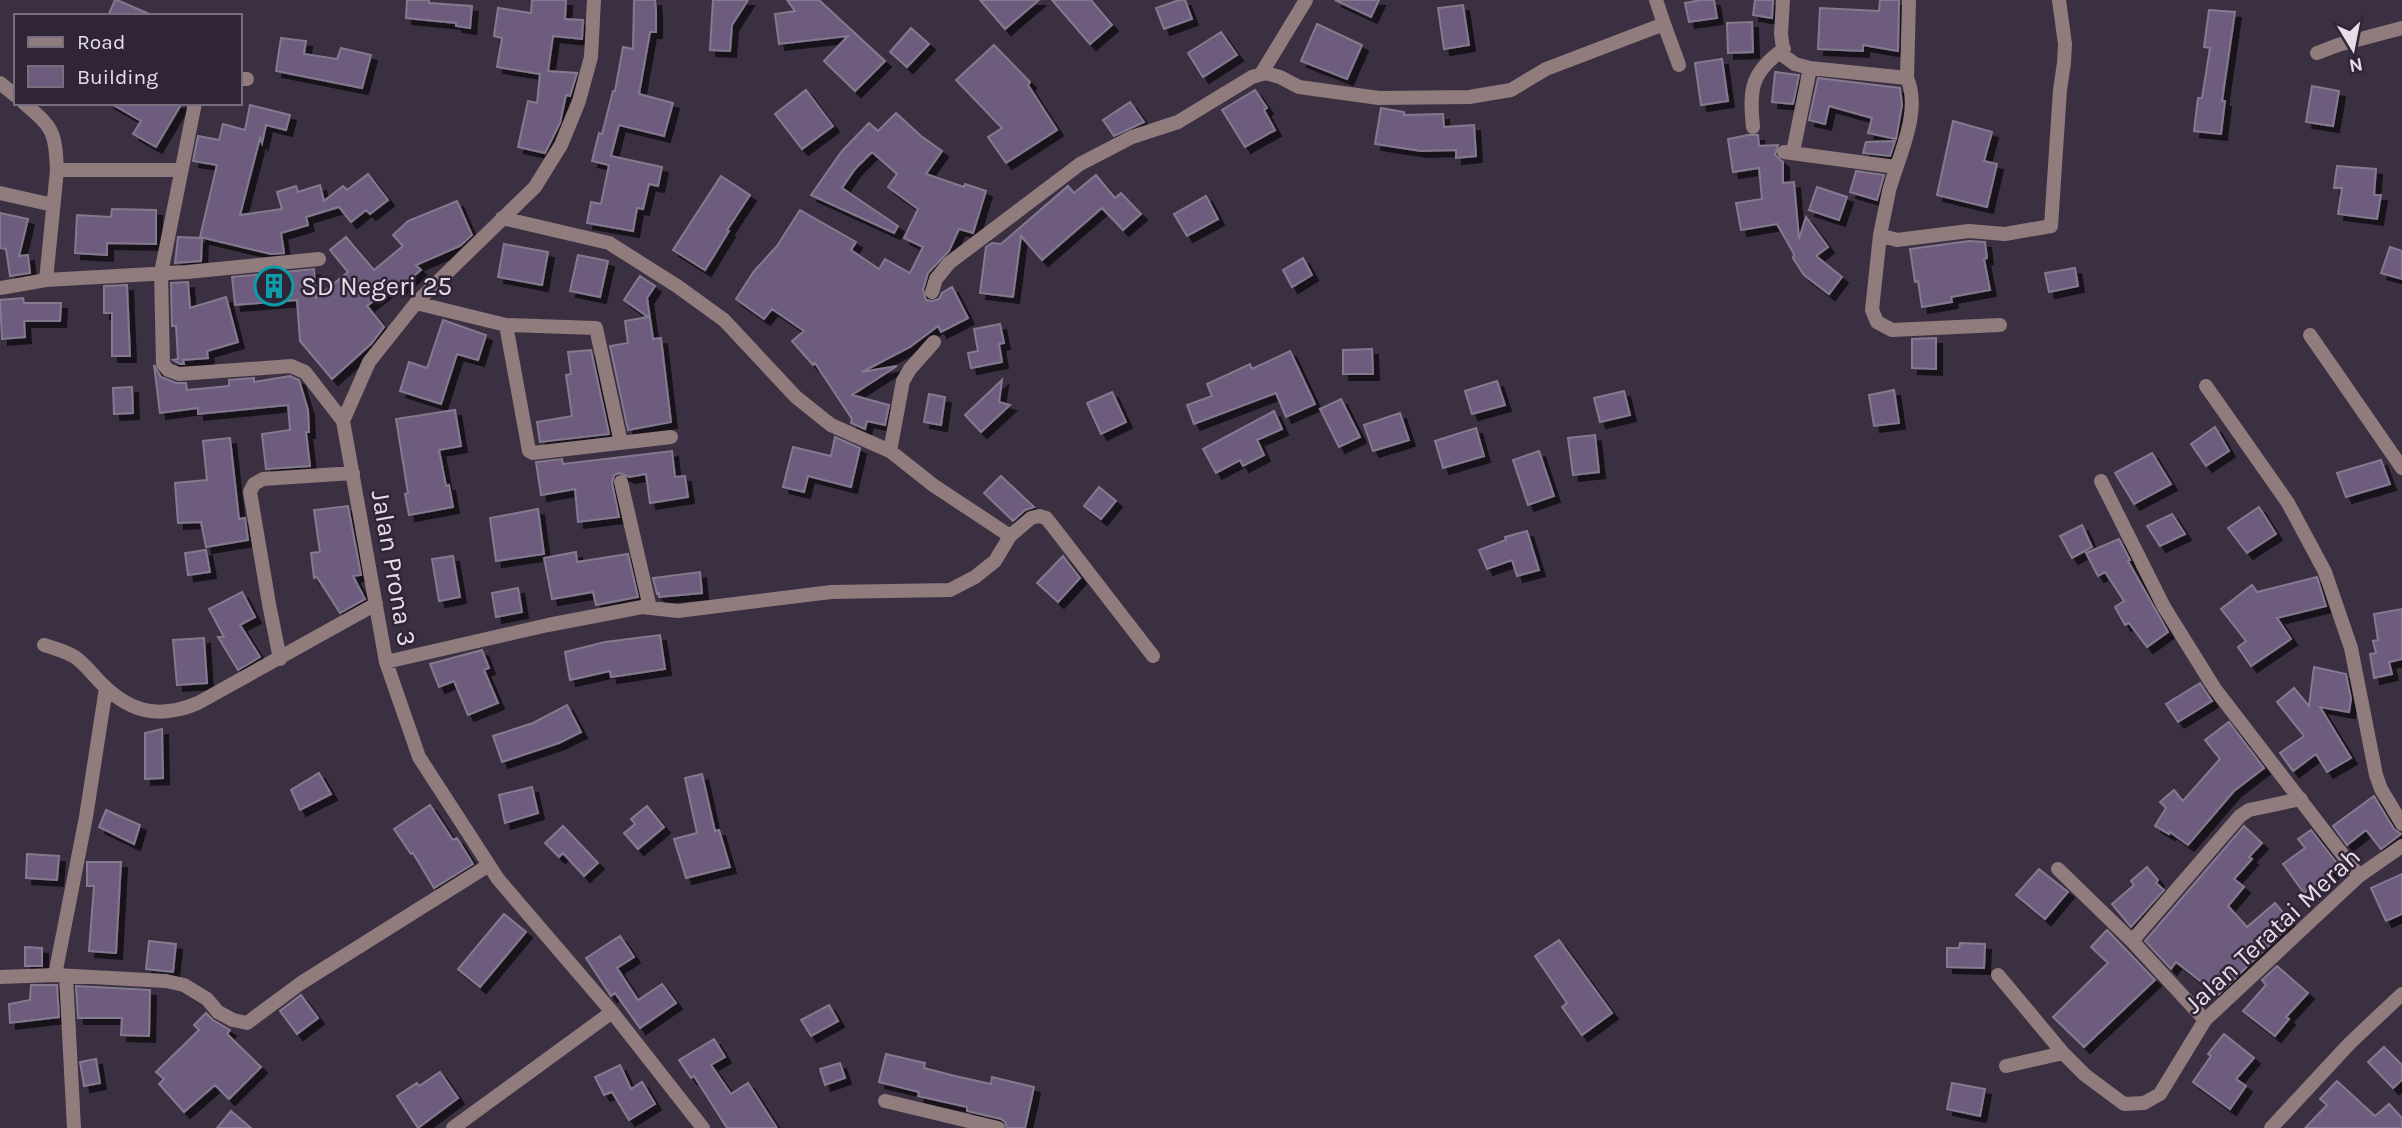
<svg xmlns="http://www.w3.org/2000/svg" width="2402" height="1128" font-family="Karla,sans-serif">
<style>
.building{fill:#6d5b7e;stroke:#847a8f;stroke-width:2;filter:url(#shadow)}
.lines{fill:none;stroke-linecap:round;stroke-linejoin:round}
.minor{stroke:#907b7d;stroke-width:14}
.labels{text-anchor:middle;stroke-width:5;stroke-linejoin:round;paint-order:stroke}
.poi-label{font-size:26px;fill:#e5dee9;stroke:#302537;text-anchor:start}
.street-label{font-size:26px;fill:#e5dee9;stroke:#302537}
</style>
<defs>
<filter id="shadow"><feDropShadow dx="6" dy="6" stdDeviation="0" flood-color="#0009"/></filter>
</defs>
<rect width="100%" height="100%" fill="#3b2f42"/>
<path class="building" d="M115 0H117L154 16H108Z
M407 0H429V3L472 6 470 28 456 26V23L406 18Z
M532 0H566L565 19 583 20 582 39 553 36 548 71 577 73 570 96 566 95 560 123 545 153 518 147 528 101 537 103 540 74 497 67 502 38 494 36 498 8 531 13Z
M634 0H655L656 9V32H650L639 94 673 103 664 136 619 125 611 156 662 167 658 186 649 184 643 209 637 208 633 231 587 223 591 202 601 204 609 165 592 161 599 133 602 134 613 91H615L623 47 633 49Z
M713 0H748L732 25 730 51 710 50Z
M787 0H819L885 61 855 91 824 61 848 36 779 44 775 14 795 11Z
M980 0H1039L1005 29Z
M1052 0H1091L1112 25 1090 44Z
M1179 0H1185L1192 19 1164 29 1156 8Z
M1335 0H1379L1371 17Z
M1701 0H1714L1717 18 1689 22 1685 3Z
M1755 0H1773L1772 18 1753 15Z
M1880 0H1899L1898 51 1863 45V51L1818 49 1820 8 1879 11Z
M1463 5 1469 45 1444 49 1438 8Z
M2209 10 2235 12 2222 101H2225L2221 134 2194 131 2198 98H2202L2210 48 2204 47Z
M1752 22 1753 52 1728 53 1727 23Z
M1317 24 1362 45 1347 79 1301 61Z
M911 28 929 44 907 67 890 52Z
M1221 32 1237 55 1203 77 1188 53Z
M281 38 306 41 304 54 337 59 341 48 371 55 362 88 276 71Z
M994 45 1030 82 1028 85 1057 130 1006 163 988 137 1002 128 956 80Z
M1722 59 1728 101 1701 105 1695 63Z
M1775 72 1799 75 1793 104 1772 102Z
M1818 78 1900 88 1902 105 1896 139 1868 133 1872 118 1829 106 1825 124 1809 120Z
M2312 86 2339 91 2333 126 2306 122Z
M806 90 833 126 802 149 775 114Z
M1255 90 1267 108 1264 110 1275 130 1245 147 1222 110Z
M1130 102 1144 122 1114 136 1103 120Z
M110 103H182L156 147 133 134 141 121Z
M250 105 290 115 286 130 266 125 262 143 260 138 240 215 282 209 277 192 296 186 298 192 320 185 324 201 343 186 347 190 368 174 388 200 370 214 366 210 351 222 339 207 306 217 308 225 281 233 284 253 271 254 200 237 217 165 193 161 198 136 219 140 223 124 245 130Z
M1381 108 1404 112V115L1443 114 1444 127 1474 125 1476 156 1456 158V150L1421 151 1375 144Z
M896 113 921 136 942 151 926 174 964 187 965 184 986 191 973 233 959 229 949 251 928 273 923 290 926 300 933 301 939 299 942 293 952 287 968 318 941 332 938 326 910 347 862 372 897 366 852 395 889 405 885 425 867 421 865 429 851 423 852 419 815 363 813 365 792 341 804 331 772 309 764 319 736 299 754 271 777 246 800 210 856 242 851 250 879 269 885 259 910 273 923 247 904 238 918 209 888 187 897 174 872 152 855 169 842 188 898 226 894 233 811 195 842 151 869 123 878 131Z
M1953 121 1992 132 1984 161 1997 164 1987 207 1937 195Z
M1748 135H1758L1759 146 1778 145 1775 155 1783 162V183L1794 182 1799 239 1806 217 1828 247 1816 256 1842 277 1829 294 1804 275 1793 258 1794 254 1777 224 1741 230 1736 203 1762 199 1759 168 1733 172 1728 139Z
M1895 141 1890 156 1863 153 1866 142Z
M2337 166 2376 169 2374 195H2381L2377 219 2338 214 2342 188H2334Z
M1856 171 1884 175 1877 200 1850 192Z
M1096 175 1115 198 1121 193 1141 214 1123 230 1102 208 1042 260 1021 236 1013 297 980 293 986 247 992 243 1001 244 1068 186 1074 193Z
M721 176 750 195 727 230 729 231 705 270 673 250Z
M1817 187 1847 197 1839 220 1809 210Z
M1206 196 1218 219 1187 236 1174 214Z
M457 201 472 235 460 246 416 265 421 270 397 290 393 286 367 306 384 327 371 344 332 379 300 341 297 300 235 305 232 277 314 269 316 298 348 272 330 250 346 237 374 270 403 246 393 235 408 221Z
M112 209 156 210V244L107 243V255L75 253 77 215 111 217Z
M0 213 28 219 19 256 28 255 30 273 10 276 6 249 0 248Z
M178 237 202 238 201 261 175 263Z
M1969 241 1985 242 1987 258 1984 259 1990 290 1951 297 1952 302 1922 307 1918 281 1915 282 1910 249Z
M504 244 548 252 542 285 498 277Z
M2390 247 2402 251V279L2381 273Z
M578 255 608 261 600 297 570 291Z
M1303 258 1312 275 1292 287 1283 270Z
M2075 268 2078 286 2049 292 2045 273Z
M640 276 655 286 647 298 653 339 661 338 671 422 628 430 610 346 628 343 625 321 648 317 624 300Z
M188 282 190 308 226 297 238 342 207 351 208 358 183 360 184 364H180L173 360 178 359 176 326H172L171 283Z
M127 285 130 356H112V313H104V286Z
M23 298 24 303H61L60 321H24L25 337 2 339 0 300Z
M443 320 486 335 478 360 457 354 441 404 400 391 409 362 427 368Z
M1000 324 1004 343 999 344 1002 362 971 368 968 353 978 351 974 329Z
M1936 338V369L1912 368V339Z
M1372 349 1373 374H1343V350Z
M591 350 609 434 540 442 537 422 572 416 566 375 571 374 568 352Z
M1290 351 1315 404 1286 417 1276 393 1194 424 1187 405 1212 396 1207 384 1250 364 1252 369Z
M154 365 161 377 176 383H186L187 390 229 386V380L254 378V382L290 376 299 380 308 410 309 432H306L310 466 266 469 262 434 290 430 288 405 198 414V408L160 413Z
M1002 380 999 402 1010 405 981 432 965 415Z
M1497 381 1505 405 1472 414 1465 391Z
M132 387 133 413 114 414 113 388Z
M1894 390 1899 423 1874 426 1869 395Z
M1624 391 1630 415 1600 422 1594 398Z
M1112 392 1126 422 1101 434 1087 403Z
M929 394 945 397 941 425 924 422Z
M1341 399 1360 437 1339 447 1320 409Z
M455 410 461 446 439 450 446 486 449 485 453 507 409 515 405 494 408 493 396 419Z
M1274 411 1282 429 1257 440 1264 455 1243 466 1240 460 1216 473 1203 449Z
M1400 413 1409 440 1373 451 1364 425Z
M2215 427 2229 451 2206 466 2191 444Z
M1476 428 1484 456 1443 468 1435 441Z
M1595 435 1599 472 1573 475 1568 438Z
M835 437 860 448 851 487 808 476 804 492 783 487 793 447 831 456Z
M230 438 239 519 245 518 248 540 206 547 201 522 178 523 175 483 207 480 203 441Z
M672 451 675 477 685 476 688 497 650 503 646 474 629 477 620 473 614 475 612 483 619 517 578 522 575 489 541 495 536 462 562 459 563 464Z
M1539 451 1554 496 1528 505 1513 460Z
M2152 453 2171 484 2134 504 2115 473Z
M2381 460 2390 484 2346 497 2337 473Z
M1001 476 1034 507 1025 510 1013 521 984 493Z
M1099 487 1116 501 1101 519 1084 506Z
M348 506 361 575 353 576 365 599 340 613 317 577 314 578 311 553 320 552 314 510Z
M2259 507 2276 534 2247 553 2228 528Z
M538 509 544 554 496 561 490 518Z
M2172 514 2185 534 2160 546 2147 526Z
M2082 525 2092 547 2072 558 2060 536Z
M1527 531 1539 570 1517 576 1512 560 1487 569 1479 550 1506 540 1505 537Z
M2119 539 2130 560 2128 561 2168 632 2147 647 2129 623 2125 625 2115 607 2124 601 2105 572 2098 576 2086 553Z
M206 550 210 572 188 575 185 553Z
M576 552 577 562 628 554 638 597 596 605 593 592 552 599 544 558Z
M453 556 460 597 439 601 432 559Z
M1063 556 1080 578 1058 602 1037 583Z
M700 572 702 593 659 597V593L657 594 653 578Z
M2317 577 2326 606 2277 618 2291 639 2251 666 2238 647 2246 641 2221 609 2252 585 2257 592Z
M518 588 522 612 496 617 492 593Z
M242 592 255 617 240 625 260 657 238 670 218 637H224L209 609Z
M2402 609V659L2389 662 2392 674 2374 678 2370 654 2376 653 2373 641 2378 640 2374 614Z
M660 635 665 669 611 677 610 671 570 680 565 652 605 642Z
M204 638 207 683 177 685 173 640Z
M482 650 489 668 484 670 498 703 468 715 454 681 439 687 430 664Z
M2314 667 2346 674 2351 699 2349 712 2320 707 2351 758 2327 772 2316 754 2293 771 2280 753 2304 736 2277 702 2294 688 2309 706Z
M2200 683 2212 701 2178 722 2166 704Z
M567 705 581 732 559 743 502 762 493 736 533 723Z
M2229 722 2264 768 2234 791 2188 845 2170 832 2169 834 2155 826 2166 808 2160 802 2174 790 2183 801 2220 759 2205 740Z
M162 729 163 778 145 779V733Z
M319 773 331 794 300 810 291 790Z
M702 774 715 831 719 830 730 867 686 878 674 839 697 833 685 778Z
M532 787 538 813 505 823 499 795Z
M2374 796 2394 829 2401 834 2381 849 2366 830 2347 845 2333 826Z
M430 805 453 840 457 838 473 864 434 888 413 853 411 854 394 829Z
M647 806 664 827 638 849 624 833 635 824 631 819Z
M106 810 140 825 134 844 99 827Z
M563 826 598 863 584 876 563 853 559 857 545 843Z
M2244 826 2262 843 2249 857 2252 859 2234 879 2244 887 2228 906 2247 927 2275 903 2292 923 2218 995 2176 962 2171 969 2145 941Z
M2311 830 2340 867 2304 893 2283 864 2305 848 2298 839Z
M27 854 59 856 57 880 26 878Z
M87 862H121L116 953 89 951 94 886H87Z
M2147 867 2158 880 2156 883 2164 890 2131 927 2112 904 2134 885 2131 881Z
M2039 869 2068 892 2045 919 2016 895Z
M2402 874V914L2386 921 2371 888Z
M504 914 526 932 480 987 458 969Z
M2107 930 2155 980 2084 1047 2053 1017 2108 963 2091 947Z
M620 936 634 957 617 968 638 1000 662 984 676 1003 640 1028 615 993 611 996 586 958Z
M1559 940 1612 1013 1582 1035 1562 1007 1567 1003 1535 956Z
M149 941 176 944 173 972 146 969Z
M1960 943 1985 944 1984 968 1947 967V948H1959Z
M25 947 42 948V966H25Z
M2277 966 2308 993 2286 1017 2289 1019 2275 1036 2243 1011 2266 985 2262 980Z
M31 985H57L59 1017 10 1023 9 1004 30 1000Z
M76 986 150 990 149 1036 121 1035 122 1018H78Z
M301 995 318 1018 297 1034 280 1011Z
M829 1005 838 1021 811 1036 801 1020Z
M206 1013 213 1020 230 1030 227 1034 261 1067 229 1099 215 1085 184 1112 159 1084 164 1079 156 1072 199 1030 194 1025Z
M2224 1034 2254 1058 2236 1079 2246 1086 2230 1109 2193 1082 2211 1056 2208 1054Z
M714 1039 725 1057 711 1065 731 1094 748 1083 777 1128H727L694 1076 691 1078 679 1060Z
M2384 1047 2402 1065V1080L2393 1088 2368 1062Z
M886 1054 925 1063 924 1068 955 1076 991 1084 992 1077 1034 1087 1025 1128H1007L1005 1122 1001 1119 967 1111V1107L918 1096 919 1092 879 1082Z
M96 1059 100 1083 84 1086 80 1062Z
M840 1063 845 1078 825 1085 820 1069Z
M620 1065 631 1089 642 1082 655 1104 629 1120 612 1092 604 1095 595 1077Z
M440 1072 458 1098 418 1128 397 1096 417 1083 419 1086Z
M2337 1081 2375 1116 2389 1104 2402 1118V1128H2305L2327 1105 2320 1099Z
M1952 1083 1985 1089 1980 1116 1947 1109Z
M231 1111 251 1128H217Z"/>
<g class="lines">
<path class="minor" d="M594 0 591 57 579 101 561 145 535 187 416 303 369 362 343 421 386 662 419 757 498 879 612 1012 703 1128
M1783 0 1781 34 1784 56 1795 64 1810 68 1793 152
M1909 0 1907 78C1922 112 1898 157 1889 191 1886 206 1883 220 1880 235L1897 240 1969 231 2005 234 2051 226 2060 90 2064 63 2065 44 2059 0
M1664 24 1679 65
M2317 53 2338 45 2402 28
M1810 68 1907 78
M1261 74 1306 0
M240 79H247
M0 83 16 96
M24 103C53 128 55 130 57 170
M195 103 161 273 163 364 168 370 179 374 291 366 305 372 343 421
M1753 127C1749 89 1751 72 1784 49
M1784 152 1896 167
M0 193 53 205
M502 218 609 243 677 286 724 320 796 397 831 425 890 451 933 485 1010 536
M1880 235 1872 310 1877 322 1892 330 2000 325
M46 280 57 170H181
M0 288 46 280 187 272 319 259
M932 292 936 279 949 263 1080 164 1132 137 1178 122 1252 77 1265 73 1280 77 1299 87 1379 98 1469 97 1511 90 1546 69 1664 24 1656 0
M416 303 506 325 596 328 621 443
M506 325 529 451 533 453 671 437
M2310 335 2402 468
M2206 386 2288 503 2325 572 2351 648 2376 775 2381 789 2402 824
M890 451 903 381 910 369 934 342
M2101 481 2164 607 2215 689 2359 876
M621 482 650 608
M44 645C54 648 65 651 75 657 85 664 94 676 102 684 131 713 160 719 198 703L376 604
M280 659 269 604 250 492 254 484 263 479 353 473
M386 662 548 625 642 607 678 611 831 592 950 590 975 577 995 561 1010 536 1031 518 1039 516 1046 518 1051 524 1153 656
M106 688 86 817 55 975 166 981 184 985 207 999 218 1012 233 1020 247 1023 301 983 489 865
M2058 869 2132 941 2205 1020
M2132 941 2240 816 2249 810 2301 799
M1998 975 2063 1053 2085 1075 2124 1104 2144 1103 2160 1094 2205 1020 2359 876 2402 846
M66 976 74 1128
M0 977 55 975
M2006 1066 2063 1053
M885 1101 998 1128
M453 1128 612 1012
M2271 1128 2350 1043 2402 994"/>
</g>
<defs>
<symbol id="building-ring" viewBox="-11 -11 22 22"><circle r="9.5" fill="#302537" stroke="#0f9aa8" stroke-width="1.5"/><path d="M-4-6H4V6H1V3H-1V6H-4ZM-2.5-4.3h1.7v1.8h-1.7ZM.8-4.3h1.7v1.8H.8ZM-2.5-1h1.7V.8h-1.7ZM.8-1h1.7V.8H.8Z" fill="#0f9aa8"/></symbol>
</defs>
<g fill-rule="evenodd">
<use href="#building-ring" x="252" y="264" width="44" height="44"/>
</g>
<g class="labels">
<g class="poi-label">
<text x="301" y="295">SD Negeri 25</text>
</g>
<g class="street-label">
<text transform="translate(394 568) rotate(80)" y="9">Jalan Prona 3</text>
<text transform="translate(2272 930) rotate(-43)" y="9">Jalan Teratai Merah</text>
</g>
</g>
<rect x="14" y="14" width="228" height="91" fill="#302537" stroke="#786f7e" stroke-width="2"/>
<rect x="28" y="37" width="35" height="10" fill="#907b7d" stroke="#786f7e" stroke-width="2"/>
<text x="77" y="49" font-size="21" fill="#e5dee9">Road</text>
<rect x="28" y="66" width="35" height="21" fill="#6d5b7e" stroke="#786f7e" stroke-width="2"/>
<text x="77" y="84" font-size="21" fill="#e5dee9">Building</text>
<g transform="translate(2353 49) rotate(170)" stroke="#302537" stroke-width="5" paint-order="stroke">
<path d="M0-5L12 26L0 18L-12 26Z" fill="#e5dee9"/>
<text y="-10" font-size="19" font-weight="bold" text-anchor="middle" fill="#e5dee9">N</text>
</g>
</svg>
